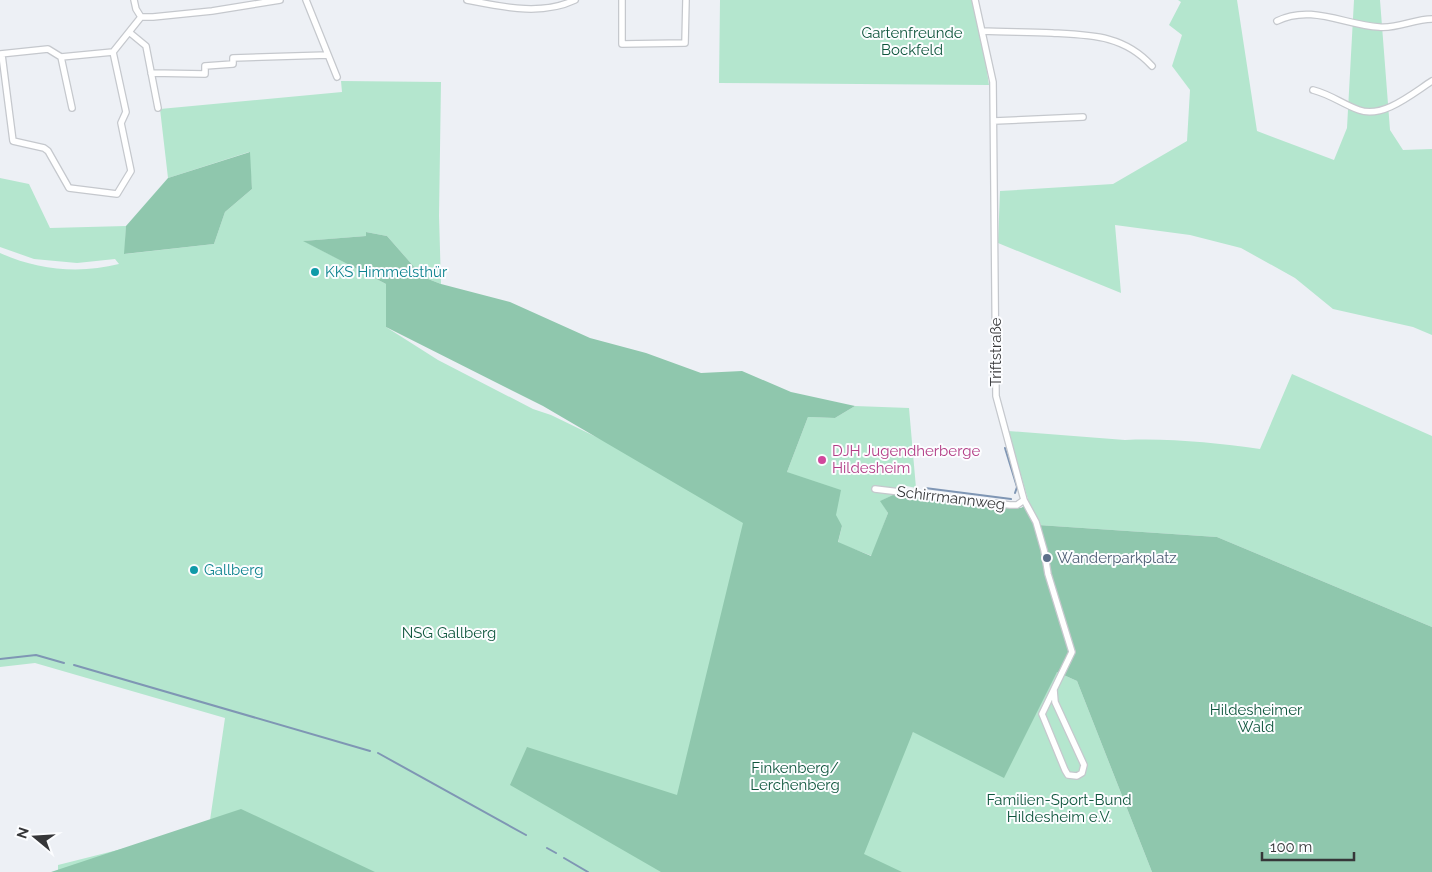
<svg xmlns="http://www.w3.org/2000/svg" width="1432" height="872" font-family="Raleway,sans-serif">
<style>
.green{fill:#b4e6ce}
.forest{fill:#8fc7ad}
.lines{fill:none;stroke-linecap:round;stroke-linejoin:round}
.stream{stroke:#7f96b4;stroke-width:2}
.minor-casing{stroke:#c5c8cd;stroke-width:8}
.minor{stroke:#fff;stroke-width:5.5}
.culture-dot{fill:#0f9aa8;stroke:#fcfdff;stroke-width:2}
.hotel-dot{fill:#d1479c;stroke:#fcfdff;stroke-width:2}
.service-dot{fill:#5c6f8a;stroke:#fcfdff;stroke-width:2}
.labels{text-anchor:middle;stroke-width:4;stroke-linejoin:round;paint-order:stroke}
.park-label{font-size:15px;fill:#0f563d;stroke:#fcfdff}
.culture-label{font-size:15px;fill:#0d838f;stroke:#fcfdff;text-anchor:start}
.street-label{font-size:15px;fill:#363739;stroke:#fcfdff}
.hotel-label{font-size:15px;fill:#b23c85;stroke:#fcfdff;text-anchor:start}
.service-label{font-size:15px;fill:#4e5e75;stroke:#fcfdff;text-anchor:start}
</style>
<rect width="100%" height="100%" fill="#edf0f5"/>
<path class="green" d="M720 0H973L981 32 989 85 719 83Z
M1178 0H1237L1257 131 1334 160 1347 128 1354 0H1380L1390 130 1403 150 1432 149V335L1413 327 1333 309 1295 278 1241 248 1190 235 1115 225 1121 293 998 243 1000 191 1113 184 1187 141 1190 90 1172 66 1182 35 1169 25 1181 2Z
M341 81 441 82 439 216 441 284 423 277 387 236 366 232V236L304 241 386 284V327L438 360 533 409 551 415 619 448 741 515 911 736 913 732 1057 672 1077 681 1152 872H58V865L209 827 225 718 35 663 0 667V253C37 270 80 274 119 264L115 259 77 263 34 259 0 247V178L29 184 50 228 126 226 125 254 214 244 225 212 252 189 249 152 168 178 160 109 342 92Z
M1292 374 1432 436V627L1217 537 1038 525 1029 503 1008 431 1125 440C1170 438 1216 443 1260 449Z
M855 406 909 408 916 488 902 485 895 494 881 501 888 513 872 556 838 543 842 526 787 472 808 417 835 418Z"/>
<path class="forest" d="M250 152 252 189 225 212 214 244 124 254 126 226 168 178Z
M366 232 387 236 423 277 441 284 510 302 590 338 646 353 701 373 742 371 791 392 855 406 835 418 808 417 787 472 841 490 836 515 842 526 838 542 871 556 888 513 880 501 895 494 1021 508 1029 503 1038 525 1217 537 1432 627V872H1152L1077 681 1057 672 1004 778 913 732 864 854 902 872H661L510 785 527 747 677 795 743 523 543 406 386 327V284L303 241 366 236Z
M241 809 375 872H51Z"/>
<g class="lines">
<path class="stream" d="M1005 448 1017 487 1015 493
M925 488 1011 499
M0 659 36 655 64 663
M74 665 370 751
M378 753 526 835
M547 848 556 853
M564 858 588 872"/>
<defs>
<path id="minor" d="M134 0 136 9 141 17
M306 0 337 77
M467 0C503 7 541 16 575 0
M622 0V44L685 43 686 0
M975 0 993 82 996 396 1024 500 1036 522 1044 550 1048 574 1072 652 1042 714 1065 770 1068 775 1077 776 1082 773 1084 765 1055 702 1054 690
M141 17H153L212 11 280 0
M1277 21C1311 4 1345 25 1379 27 1397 29 1414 19 1432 19
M982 31C1005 32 1029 32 1052 33 1091 35 1124 35 1152 66
M129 32 146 46 158 108
M0 54 48 49 61 57 113 52 141 17
M2 55 13 141 44 148 48 151 69 188 117 194 131 171 121 123 126 112 113 52
M61 57 72 108
M151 73 205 74V66L233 64V58L328 55
M1313 90C1332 95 1342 104 1359 110 1383 119 1413 93 1432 81
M994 121 1083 117
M875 489 1010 505H1017L1024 500"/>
</defs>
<use href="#minor" class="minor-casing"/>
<use href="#minor" class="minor"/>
</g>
<g class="culture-dot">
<circle cx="315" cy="272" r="5"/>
<circle cx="194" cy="570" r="5"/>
</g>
<circle class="hotel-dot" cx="822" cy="460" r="5"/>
<circle class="service-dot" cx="1047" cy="558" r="5"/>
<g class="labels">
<g class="park-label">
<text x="912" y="38">Gartenfreunde<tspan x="912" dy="17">Bockfeld</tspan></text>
<text x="449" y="638">NSG Gallberg</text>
<text x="1256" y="715">Hildesheimer<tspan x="1256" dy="17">Wald</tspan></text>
<text x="795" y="773">Finkenberg/<tspan x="795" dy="17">Lerchenberg</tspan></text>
<text x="1059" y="805">Familien-Sport-Bund<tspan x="1059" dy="17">Hildesheim e.V.</tspan></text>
</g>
<g class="culture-label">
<text x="325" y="277">KKS Himmelsthür</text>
<text x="204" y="575">Gallberg</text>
</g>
<g class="street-label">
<text transform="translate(996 352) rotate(-90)" y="5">Triftstraße</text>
<text transform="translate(951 498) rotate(7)" y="5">Schirrmannweg</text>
</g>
<g class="hotel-label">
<text x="832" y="456">DJH Jugendherberge<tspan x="832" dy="17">Hildesheim</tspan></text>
</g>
<g class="service-label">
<text x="1057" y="563">Wanderparkplatz</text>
</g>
</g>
<g transform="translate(35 837) rotate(288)" stroke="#fcfdff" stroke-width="4" paint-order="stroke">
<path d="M0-4L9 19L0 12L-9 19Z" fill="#363739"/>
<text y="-8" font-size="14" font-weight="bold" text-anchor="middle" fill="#363739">N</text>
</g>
<path d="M1262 852v8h92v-8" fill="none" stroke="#363739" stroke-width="2.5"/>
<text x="1270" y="852" font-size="15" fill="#363739" stroke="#fcfdff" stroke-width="4" paint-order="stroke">100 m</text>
</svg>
